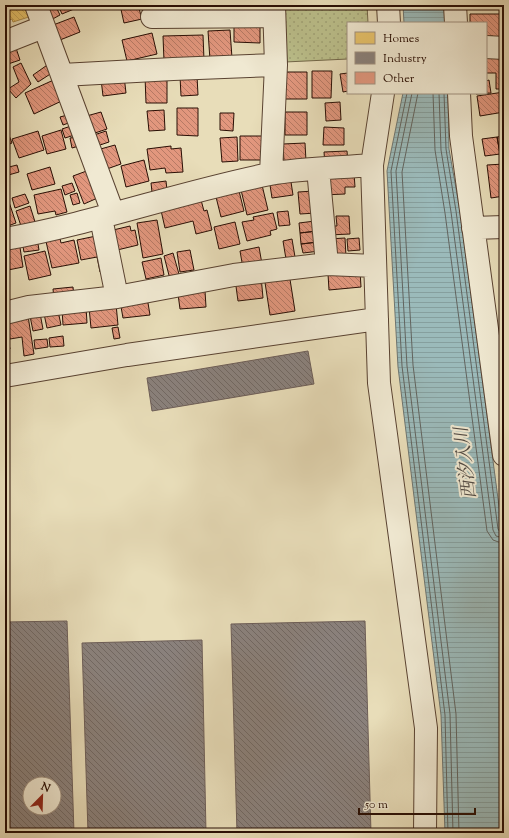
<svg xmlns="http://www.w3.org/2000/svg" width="509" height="838" font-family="'Sorts Mill Goudy','Noto Serif JP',serif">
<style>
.green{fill:url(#green-dots);stroke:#726648}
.water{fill:url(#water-rules);stroke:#6d7571}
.homes{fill:url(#homes-back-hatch);stroke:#af8d4b}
.industry{fill:url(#industry-back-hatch);stroke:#6d5e58;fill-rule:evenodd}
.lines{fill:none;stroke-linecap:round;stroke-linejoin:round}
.shore{stroke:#62645f;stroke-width:1}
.building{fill:url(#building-back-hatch);stroke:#290e04}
.minor-casing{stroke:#594231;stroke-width:24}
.minor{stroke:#f0e9d2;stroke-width:22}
.labels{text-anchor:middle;stroke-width:4;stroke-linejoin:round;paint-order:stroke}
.water-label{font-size:18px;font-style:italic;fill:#514a44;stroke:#f0e9d2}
</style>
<defs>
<pattern id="green-dots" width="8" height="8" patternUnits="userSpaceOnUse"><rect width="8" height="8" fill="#bbbf8b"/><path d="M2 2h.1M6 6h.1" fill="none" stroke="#a1a376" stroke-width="1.8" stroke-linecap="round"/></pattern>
<pattern id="water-rules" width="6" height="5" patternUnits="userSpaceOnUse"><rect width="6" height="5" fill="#9bbaba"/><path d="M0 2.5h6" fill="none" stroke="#869f9e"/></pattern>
<pattern id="homes-back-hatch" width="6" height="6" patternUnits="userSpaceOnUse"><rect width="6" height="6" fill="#e9c46a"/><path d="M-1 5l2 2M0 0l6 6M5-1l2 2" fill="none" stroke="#c8a75a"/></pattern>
<pattern id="industry-back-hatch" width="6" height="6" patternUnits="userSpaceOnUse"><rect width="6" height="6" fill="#8a817c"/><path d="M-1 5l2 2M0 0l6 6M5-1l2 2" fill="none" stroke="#716863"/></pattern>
<pattern id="building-back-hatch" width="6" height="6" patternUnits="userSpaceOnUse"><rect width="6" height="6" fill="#e2977e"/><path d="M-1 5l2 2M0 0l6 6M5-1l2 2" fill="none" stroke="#b77a65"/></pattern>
</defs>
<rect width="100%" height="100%" fill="#e8ddb9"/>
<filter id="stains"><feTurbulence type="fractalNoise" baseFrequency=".005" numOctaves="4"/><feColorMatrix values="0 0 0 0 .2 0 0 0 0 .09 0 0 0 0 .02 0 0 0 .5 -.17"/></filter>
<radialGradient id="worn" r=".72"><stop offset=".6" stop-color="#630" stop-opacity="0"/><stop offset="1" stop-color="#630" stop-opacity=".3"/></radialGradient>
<path class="green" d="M285 5H367L368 23H348V59L285 62Z"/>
<path class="water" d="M403 5H444L445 23H404Z
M403 93H448L449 149 460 211 504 544V833H445L441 715 398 367 387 171Z"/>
<path class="homes" d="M5 5H31L35 15 13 22 12 19 5 22Z"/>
<path class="industry" d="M308 351 314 384 152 411 147 378Z
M67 621 74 833H5V622ZM30 784H54V808H30Z
M365 621 371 833H237L231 624Z
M202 640 206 833H88L82 643Z"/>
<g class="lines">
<path class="shore" d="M407 93 391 171 402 366 445 715 448 833
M412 93 396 171 407 366 450 714 453 833
M418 93 402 172 413 365 456 714 459 833
M433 93 435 150 445 213 487 531 493 540 504 544
M439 93 441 150 451 212 493 530 496 536 504 538
M444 93 446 149 456 211 498 529 500 532 504 533"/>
</g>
<path class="building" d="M41 5H55L60 15 49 21Z
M58 5H73L74 9 62 14Z
M120 5H138L142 19 124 23Z
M470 14H504V42H494L493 36H486V23H470Z
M74 17 80 32 55 42 48 27Z
M234 22 260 23V43L234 42Z
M230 30 232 58 210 60 208 31Z
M152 33 157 54 127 61 122 40Z
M203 35 204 60 164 61 163 36Z
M15 45 20 60 5 65V49Z
M486 54H504V89H496V73H486Z
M53 61 58 69 38 82 33 75Z
M21 63 31 84 16 98 8 89 19 82 13 67Z
M312 71H332L331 98H312Z
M283 72H307V99H283Z
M348 73V91L343 92 340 74Z
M167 75V103H146L145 76Z
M124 76 126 93 103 96 101 79Z
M180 76H197L198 95 181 96Z
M58 78 68 98 34 114 25 93Z
M489 80 491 93 476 94V93H486V81Z
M504 92V112L480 116 477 96Z
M340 102 341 120 326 121 325 103Z
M177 108H198V136L177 135Z
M164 110 165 130 149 131 147 111Z
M101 112 107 129 89 135 83 117Z
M285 112H307V135H285Z
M220 113H234L233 131 220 130Z
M71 114 74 121 63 125 60 117Z
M77 124 81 133 65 138 62 129Z
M5 125 12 143 5 146Z
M324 127 344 128V145H323Z
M61 130 66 149 47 154 42 136Z
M38 131 44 150 19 158 12 139Z
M106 131 109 142 97 146 94 135Z
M240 136H265V160H240Z
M504 136V158L501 159 497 137Z
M77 137 79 146 72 148 70 138Z
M237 137 238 161 222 162 220 138Z
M497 137 500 154 485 156 482 139Z
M305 143 306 161 284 162 283 144Z
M115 145 121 164 104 170 97 150Z
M171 146V149L181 148 183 172 166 173 165 168 150 170 147 149Z
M347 151 348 163 325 165 324 152Z
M144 160 149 181 126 187 121 166Z
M504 164V196L491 198 487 165Z
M17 165 19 172 5 176V168Z
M50 167 55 184 32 190 27 174Z
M92 169 102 196 84 204 73 176Z
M354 173 355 187H345V194L323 195 322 175Z
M166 181 167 190 152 192 151 183Z
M291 182 293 195 272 198 270 185Z
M72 183 75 191 65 195 62 186Z
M262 185 268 210 247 215 241 190Z
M238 187 244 211 221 217 215 193Z
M61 189 67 212 56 215 55 211 38 214 34 195Z
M314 191 316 213 300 214 298 192Z
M77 193 80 203 73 205 70 195Z
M25 194 29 203 15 208 12 198Z
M201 200 204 211 207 210 212 230 196 234 193 221 165 228 160 206Z
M9 202 16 223 5 227V203Z
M30 206 36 225 22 229 16 211Z
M288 211 290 225 279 226 277 212Z
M273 213 277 229 270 231 271 235 247 241 242 222 254 220 253 217Z
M336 216H349L350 234 328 235 327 226H337Z
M157 220 163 254 143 258 137 223Z
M315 221 317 231 300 233 299 223Z
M235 222 240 244 219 249 214 227Z
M130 226 131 231 135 230 138 245 113 251 109 231Z
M317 231 318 242 301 244 300 233Z
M59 234 61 243 74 240 79 263 52 268 45 237Z
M101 235 108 270 100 272 97 257 81 260 77 240Z
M37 238 39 250 24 252 22 241Z
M345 238 346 257 330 261 329 239Z
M359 238 360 250 348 251 347 239Z
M292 239 295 257 286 259 283 241Z
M19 241 23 267 8 270 5 244Z
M318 242 320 251 303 253 301 244Z
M259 247 262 264 243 268 240 251Z
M190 250 194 270 180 272 177 252Z
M45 251 51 275 29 280 24 256Z
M173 253 181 281 171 283 164 256Z
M161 258 164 275 146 279 142 262Z
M360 271 361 287 329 290 328 274Z
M289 273 295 311 270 315 264 276Z
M261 276 263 298 238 301 235 279Z
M73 287 74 297 54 299 53 289Z
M205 291 206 307 180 309 178 294Z
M147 297 150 315 123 318 120 301Z
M116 304 118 325 91 328 89 307Z
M57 306 61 325 47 328 43 309Z
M86 307 87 323 63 325 62 309Z
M39 308 43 329 33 331 29 311Z
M28 316 34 354 24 356 22 337 10 339 6 319Z
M5 325 10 349 5 350Z
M118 327 120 338 114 339 112 328Z
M63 336 64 346 50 347 49 338Z
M47 339 48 347 35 349 34 340Z"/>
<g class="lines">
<defs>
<path id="minor" d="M36 5 113 213
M388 5 389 23
M455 5 456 23
M152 17 274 16
M5 42 43 27
M486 47 504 48
M62 75 173 69 276 65
M383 93 372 165 379 383 426 728 425 833
M459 93 461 136 504 455
M318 169 327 264
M271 174 276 65 274 5
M101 218 117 297
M473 228 504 227
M5 239C95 223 180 192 270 174 303 168 338 168 372 165
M5 313 29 307 117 297 234 275 327 264 375 266
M5 376 127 355 377 319"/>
</defs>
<use href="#minor" class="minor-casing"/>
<use href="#minor" class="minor"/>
</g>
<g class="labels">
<g class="water-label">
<text transform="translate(465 463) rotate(-97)" y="6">西汐入川</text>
</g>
</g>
<rect width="509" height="838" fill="none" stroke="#e8ddb9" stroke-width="20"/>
<rect x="6" y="6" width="497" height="826" fill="none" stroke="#290e04" stroke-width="2"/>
<rect x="10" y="10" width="489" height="818" fill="none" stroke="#290e04"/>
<rect x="347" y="22" width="140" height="72" fill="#f0e9d2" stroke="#a09180"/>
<rect x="355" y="32" width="20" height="12" fill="#e9c46a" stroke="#a09180"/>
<text x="383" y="42" font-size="12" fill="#290e04">Homes</text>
<rect x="355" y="52" width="20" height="12" fill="#8a817c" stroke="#a09180"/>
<text x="383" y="62" font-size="12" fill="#290e04">Industry</text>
<rect x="355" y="72" width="20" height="12" fill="#e2977e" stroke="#a09180"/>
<text x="383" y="82" font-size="12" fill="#290e04">Other</text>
<g transform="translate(42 796) rotate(23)"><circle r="19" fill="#f0e9d2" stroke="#a09180"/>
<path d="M0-3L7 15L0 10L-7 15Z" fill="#8f2418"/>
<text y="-6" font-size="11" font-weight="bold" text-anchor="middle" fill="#290e04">N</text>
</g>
<path d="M359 808v6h116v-6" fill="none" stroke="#290e04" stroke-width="2"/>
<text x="365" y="808" font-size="12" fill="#290e04" stroke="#f0e9d2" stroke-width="3" paint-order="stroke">50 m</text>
<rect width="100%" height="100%" filter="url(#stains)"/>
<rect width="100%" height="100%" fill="url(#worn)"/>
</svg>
